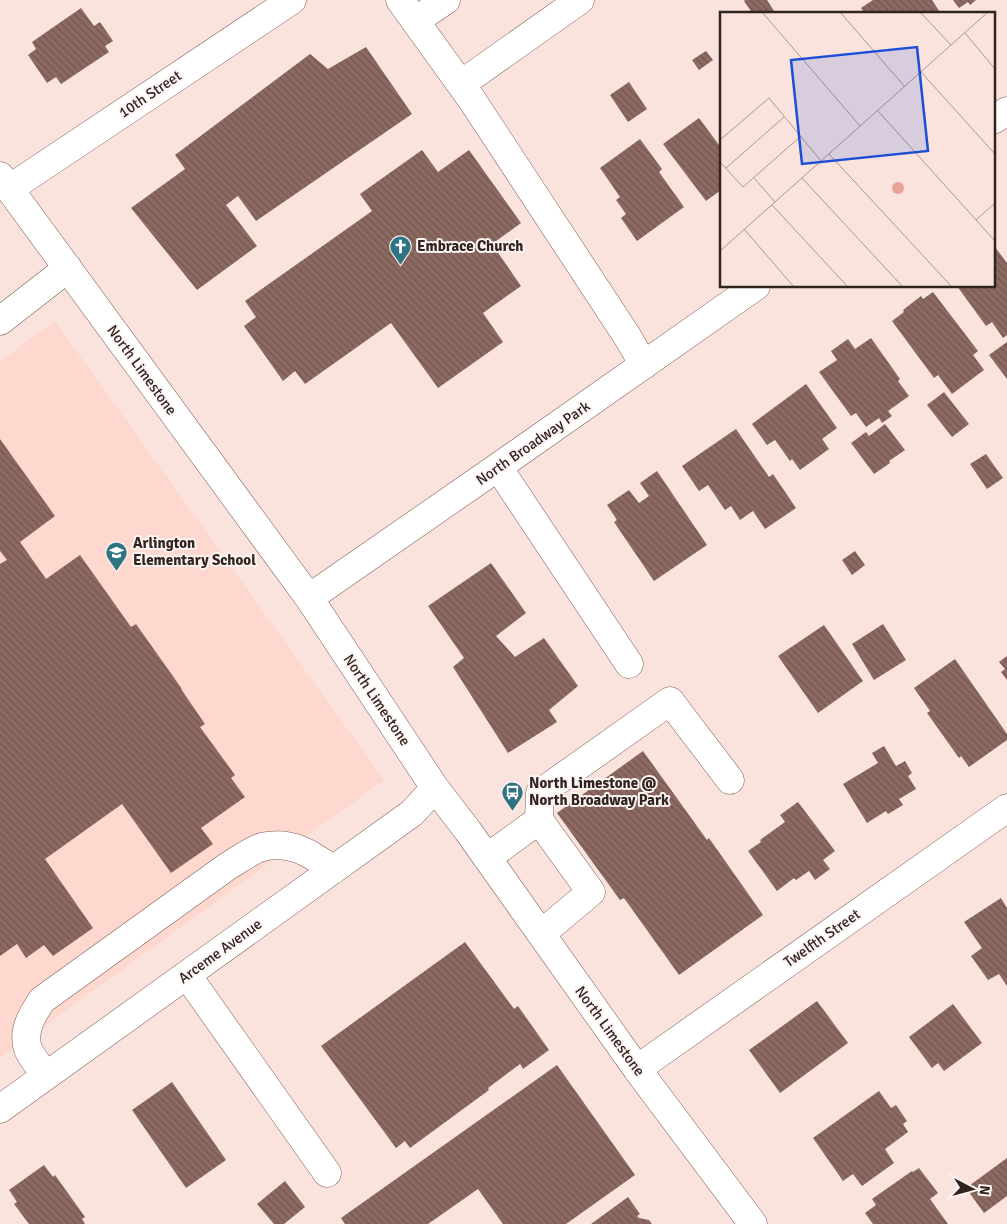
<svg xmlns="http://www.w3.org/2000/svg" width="1007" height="1224" font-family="Signika,sans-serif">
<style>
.built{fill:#fed8ce}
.building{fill:url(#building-back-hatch)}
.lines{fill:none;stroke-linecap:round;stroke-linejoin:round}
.minor-casing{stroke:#7d5c54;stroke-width:29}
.minor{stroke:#fff;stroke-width:28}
.labels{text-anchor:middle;stroke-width:4;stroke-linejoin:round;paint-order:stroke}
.street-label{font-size:15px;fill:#312320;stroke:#fcf4f2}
.poi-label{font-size:15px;font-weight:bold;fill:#312320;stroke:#fcf4f2;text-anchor:start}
.inset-road{fill:none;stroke:#aa9691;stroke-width:1}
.view{fill:#1d4ed8;fill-opacity:0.15;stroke:#1d4ed8;stroke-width:2.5}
.inset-edge{fill:none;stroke:#312320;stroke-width:2.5}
</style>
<defs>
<pattern id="building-back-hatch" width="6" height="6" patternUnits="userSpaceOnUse" patternTransform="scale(1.25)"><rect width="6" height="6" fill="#8c6a61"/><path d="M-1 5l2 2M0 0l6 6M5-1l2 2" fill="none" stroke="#735750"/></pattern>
</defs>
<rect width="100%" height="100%" fill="#fae3dd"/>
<path class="built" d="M55 321 384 780 0 1058V361Z"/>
<path class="building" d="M745 0H767L776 14H753L744 1Z
M873 0H932L941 14H865L861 8Z
M953 0H976L970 5 968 2 959 8Z
M81 8 94 26 100 22 113 41 105 46 109 52 61 84 56 77 47 83 28 55 36 49 32 42Z
M366 47 412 114 256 221 238 196 226 205 257 246 197 290 131 208 185 169 175 155 310 54 328 69Z
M706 51 713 60 699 70 692 60Z
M629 82 647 109 628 122 610 95Z
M699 118 719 145 721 144V190L706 201 663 144Z
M640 139 662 169 659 172 684 207 637 241 621 218 626 214 616 200 620 197 600 168Z
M422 150 438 172 469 150 521 223 492 244 521 286 483 313 503 342 438 388 391 323 305 384 295 371 283 381 244 326 256 317 245 301 372 211 360 194Z
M995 247 1007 263V335L1003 338 992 322 986 326 957 286H993V249Z
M933 292 978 351 973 355 984 370 952 394 938 375 934 378 892 321 904 312 903 310 921 296 923 299Z
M871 338 900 379 898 381 909 396 888 411 892 416 882 423 879 418 866 427 856 413 851 416 819 372 837 360 831 351 848 339 855 349Z
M1007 342V379L989 355Z
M806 384 837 428 822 439 829 449 800 470 792 459 790 461 775 440 767 445 752 424Z
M944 392 969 424 952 437 927 405Z
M885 424 905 450 889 461 890 463 874 474 851 443 866 432 869 436Z
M736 429 769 477 773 474 796 508 765 529 753 511 740 520 731 506 725 510 708 485 699 491 682 466Z
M0 439 55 516 20 542 46 579 80 555 131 627 136 624 182 689H181L205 724 200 727 235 775 231 778 245 797 201 828 213 844 171 873 122 804 45 859 93 928 53 956 44 945 26 958 17 944 0 956V564L7 560 0 551Z
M986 454 1003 478 987 489 970 464Z
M657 471 707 545 654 581 614 522 617 520 607 505 629 490 639 503 649 496 640 483Z
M855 551 865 565 852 575 842 560Z
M491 563 526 613 496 636 515 657 544 638 578 686 549 710 557 722 508 753 453 667 464 658 428 606Z
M883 624 906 660 874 680 852 644Z
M824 625 863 681 818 713 778 656Z
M1007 656V680L1001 672 1005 669 999 662Z
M955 659 1007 734V740L969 767 961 756 959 758 927 713 930 711 914 688Z
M884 746 896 766 905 761 912 773 908 776 916 789 899 799 903 805 888 814 886 811 867 823 843 784 878 763 872 753Z
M643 751 707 840 709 838 763 915 679 975 624 898 620 900 557 813Z
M798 802 835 851 823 860 830 869 815 880 809 871 796 880 794 878 777 891 748 851 761 842 760 840 785 822 780 815Z
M1001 898 1007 908V986L999 974 988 980 971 956 982 948 964 922Z
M465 942 514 1009 518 1006 549 1050 523 1069 520 1064 488 1088 489 1090 410 1148 405 1141 396 1148 321 1046Z
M817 1001 848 1043 780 1093 749 1050Z
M953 1004 982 1043 944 1071 938 1063 932 1068 909 1037Z
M557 1065 635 1175 566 1224H503L478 1189 428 1224H345L341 1218Z
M172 1082 226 1160 186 1188 132 1110Z
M879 1091 891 1108 896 1105 907 1121 903 1124 908 1132 885 1149 894 1163 862 1186 853 1174 843 1181 813 1138Z
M1007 1158V1196L984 1213 966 1188Z
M44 1165 53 1177 55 1175 85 1217 82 1219 85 1224H29L14 1204 17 1202 9 1190Z
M919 1168 938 1193 930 1199 948 1224H873L865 1213 876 1205 872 1199 912 1171 913 1172Z
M285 1181 305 1207 284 1224H274L257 1204Z
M628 1197 640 1214 637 1216 639 1218 649 1220 652 1224H591Z"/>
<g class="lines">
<defs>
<path id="minor" d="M400 0 472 100 627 336 644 365
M415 21 446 0
M461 84 580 0
M993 120 1007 111
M0 176 309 598 435 788 468 831 637 1069 753 1224
M9 189 292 0
M0 321 68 268
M498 467 629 664
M309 598 498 467 756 286
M539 820 591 892 541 934
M487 858 539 820 540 793 670 701 730 780
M187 975 327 1173
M637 1069 1007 808
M46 1076C41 1068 31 1057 28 1049 22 1031 32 1015 42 1000L228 866C237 861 253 849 262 847 291 840 312 854 333 870
M0 1109 412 813 435 788"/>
</defs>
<use href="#minor" class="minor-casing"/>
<use href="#minor" class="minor"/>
</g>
<defs>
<symbol id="church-pin" viewBox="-11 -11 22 30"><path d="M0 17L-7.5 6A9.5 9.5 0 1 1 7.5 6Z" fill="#2f7482" stroke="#fcf4f2"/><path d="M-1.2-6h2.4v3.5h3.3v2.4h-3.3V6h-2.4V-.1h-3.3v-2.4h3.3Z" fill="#fff"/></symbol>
<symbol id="school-pin" viewBox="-11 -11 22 30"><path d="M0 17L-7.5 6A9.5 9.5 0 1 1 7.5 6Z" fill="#2f7482" stroke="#fcf4f2"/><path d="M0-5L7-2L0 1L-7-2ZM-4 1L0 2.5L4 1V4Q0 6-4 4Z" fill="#fff"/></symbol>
<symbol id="bus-pin" viewBox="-11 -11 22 30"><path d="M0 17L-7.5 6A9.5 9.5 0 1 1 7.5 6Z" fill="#2f7482" stroke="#fcf4f2"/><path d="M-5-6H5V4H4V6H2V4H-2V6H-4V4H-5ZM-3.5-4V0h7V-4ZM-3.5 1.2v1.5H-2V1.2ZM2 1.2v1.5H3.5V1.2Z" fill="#fff"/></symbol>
</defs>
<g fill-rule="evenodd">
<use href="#church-pin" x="388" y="234" width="25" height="34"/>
<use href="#school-pin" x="104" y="540" width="25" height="34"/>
<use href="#bus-pin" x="500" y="780" width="25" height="34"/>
</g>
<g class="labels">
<g class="street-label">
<text transform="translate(150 94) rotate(-34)" y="5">10th Street</text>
<text transform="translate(142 370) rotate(54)" y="5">North Limestone</text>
<text transform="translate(533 443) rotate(-35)" y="5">North Broadway Park</text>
<text transform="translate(377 700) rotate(56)" y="5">North Limestone</text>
<text transform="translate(822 938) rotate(-35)" y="5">Twelfth Street</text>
<text transform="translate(220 951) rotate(-36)" y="5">Arceme Avenue</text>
<text transform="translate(610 1031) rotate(54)" y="5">North Limestone</text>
</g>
<g class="poi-label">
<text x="417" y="251">Embrace Church</text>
<text x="133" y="548">Arlington<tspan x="133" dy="17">Elementary School</tspan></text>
<text x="529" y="788">North Limestone @<tspan x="529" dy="17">North Broadway Park</tspan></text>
</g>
</g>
<g transform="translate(720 12)">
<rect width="275" height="275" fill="#fae3dd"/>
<path d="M172 176a6 6 0 1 1 12 0a6 6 0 1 1-12 0Z" fill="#e7a494"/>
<path class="inset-road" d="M42 0 140 114M120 0 185 75M200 0 231 33M245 21 275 57M201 60 275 142M158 99 275 229M0 128 49 86 101 149M109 142 232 275M0 150 23 175 81 124M6 156 64 105M34 166 55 190M82 166 183 275M52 193 128 275M256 208 275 191M24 217 74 275M0 239 268 0"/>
<path class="view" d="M197 35 208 139 82 152 71 48Z"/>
<rect width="275" height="275" class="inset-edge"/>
</g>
<g transform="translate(972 1189) rotate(96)" stroke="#fcf4f2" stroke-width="4" paint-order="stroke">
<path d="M0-4L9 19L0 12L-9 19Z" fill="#312320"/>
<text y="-8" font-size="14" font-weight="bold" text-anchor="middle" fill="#312320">N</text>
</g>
</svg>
